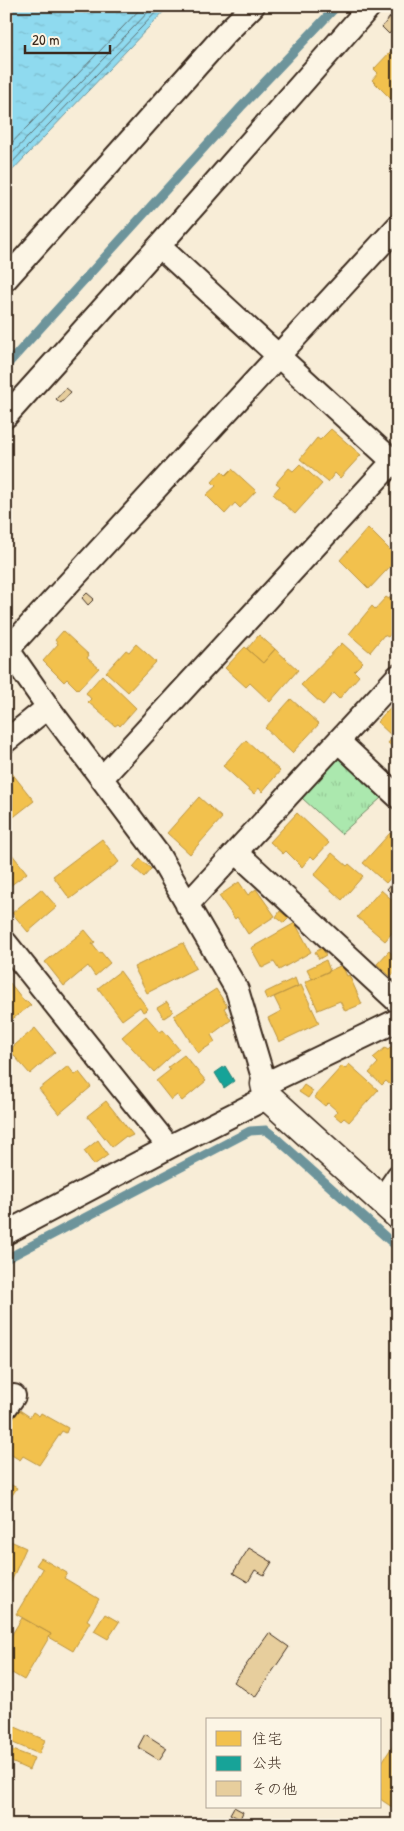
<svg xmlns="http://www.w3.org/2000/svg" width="404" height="1831" font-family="'Patrick Hand','Klee One',sans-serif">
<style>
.park{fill:url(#park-tufts);stroke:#738966}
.water{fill:url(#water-ripples);stroke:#6d949b}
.homes{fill:#f2c14e;stroke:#bb9440}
.public{fill:#17a398;stroke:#227f73}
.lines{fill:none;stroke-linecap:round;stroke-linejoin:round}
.shore{stroke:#5d7072;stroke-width:1}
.stream{stroke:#6d949b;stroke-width:9}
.building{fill:#e7ce9d;stroke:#3b2a1e}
.street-casing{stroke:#3b2a1e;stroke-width:26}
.secondary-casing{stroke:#3b2a1e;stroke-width:31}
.street{stroke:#fcf5e5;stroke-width:22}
.secondary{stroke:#fcf5e5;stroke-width:28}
</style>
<defs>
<pattern id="park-tufts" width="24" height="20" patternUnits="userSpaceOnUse" patternTransform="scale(1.25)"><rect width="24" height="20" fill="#abe8ae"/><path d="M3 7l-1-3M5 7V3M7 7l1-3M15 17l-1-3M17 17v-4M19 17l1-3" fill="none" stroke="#94c795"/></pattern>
<pattern id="water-ripples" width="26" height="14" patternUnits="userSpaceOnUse" patternTransform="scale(1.25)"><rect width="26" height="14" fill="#8fdaef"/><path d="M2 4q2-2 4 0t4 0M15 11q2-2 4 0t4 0" fill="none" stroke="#7cbbcc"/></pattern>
</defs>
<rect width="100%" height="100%" fill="#f8edd7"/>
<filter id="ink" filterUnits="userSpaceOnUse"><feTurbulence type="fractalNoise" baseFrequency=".02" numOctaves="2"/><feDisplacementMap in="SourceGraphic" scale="10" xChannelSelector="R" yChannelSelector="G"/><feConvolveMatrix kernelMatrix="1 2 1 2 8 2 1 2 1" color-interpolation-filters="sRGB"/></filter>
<g filter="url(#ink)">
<path class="park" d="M337 757 381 798 341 834 302 798Z"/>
<path class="water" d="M6 6H169L6 177Z"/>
<path class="homes" d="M392 50 398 56V100L395 103 372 80 378 73 374 69Z
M331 429 361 455 340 478 335 473 328 482 300 459 317 438 320 440Z
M300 464 322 484 295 514 273 494 280 486 276 483 289 468 293 471Z
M232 469 256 491 240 508 235 503 225 514 206 495 216 486 212 482 222 471 226 475Z
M368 528 398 558 369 589 340 560Z
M386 597 389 599 390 597 398 604V619L395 623 398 625 388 637 384 635 370 652 349 634 372 606 375 609Z
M63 631 89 655 87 658 99 668 78 690 67 679 64 682 43 661 58 644 55 640Z
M259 635 275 649 263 663 247 649Z
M342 643 363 662 354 671 359 676 339 699 333 693 323 705 301 685Z
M136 644 156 662 128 692 106 672 126 650 129 652Z
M245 647 263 663 275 649 298 670 270 702 250 683 246 687 225 668Z
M102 675 136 708 120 726 118 724 115 726 88 702 91 699 86 693Z
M291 699 319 724 292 753 265 728Z
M396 701 398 703V751L388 743 393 737 377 722Z
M246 740 280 771 262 792 259 788 254 794 223 766Z
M11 772 34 801 6 823V775Z
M199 797 222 818 190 854 167 833Z
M297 813 329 843 314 859 311 856 302 867 286 851 283 854 270 842Z
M390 833 398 840V870L386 883 363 863Z
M102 839 119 862 70 899 53 876Z
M11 853 27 873 6 889V857Z
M332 853 347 866 349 864 363 876 342 900 314 875Z
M140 859 151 869 144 877 133 867Z
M239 882 248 895 256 889 275 916 248 934 237 917 235 919 219 896Z
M41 889 57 907 28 932 12 913Z
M381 890 398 905V926L385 941 357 917Z
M280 911 289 918 284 923 276 917Z
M295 923 311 952 279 970 274 962 262 968 251 948Z
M85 930 95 942 92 944 99 953 101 952 110 963 95 976 88 966 64 986 45 962Z
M183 943 196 968 147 993 134 967Z
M322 948 326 955 319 959 315 952Z
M389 951 398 959V969L391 977 377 964Z
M326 960 330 971 312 979 307 969Z
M342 965 347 976 349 975 362 1004 345 1011 340 1001 318 1010 305 982Z
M120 971 148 1009 143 1012 140 1007 122 1020 98 988Z
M295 978 298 986 267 1000 264 993Z
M10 983 25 1002 27 1001 31 1005 6 1024V985Z
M301 985 319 1023 279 1042 268 1018 281 1011 274 997Z
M216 989 227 1006 224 1008 231 1020 211 1035 215 1042 198 1053 174 1016Z
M167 1002 173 1012 164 1018 157 1008Z
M146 1016 160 1032 163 1030 179 1049 154 1072 122 1037Z
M35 1028 55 1052 30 1074 9 1050Z
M393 1045 398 1050V1092L386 1081 382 1085 369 1073 378 1063 373 1058 385 1048 388 1050Z
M184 1055 206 1081 182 1101 177 1095 171 1100 156 1081 170 1070 168 1067Z
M349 1064 378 1090 349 1122 344 1118 341 1121 334 1115 337 1111 328 1103 325 1106 314 1097 342 1066 345 1069Z
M68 1066 75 1075 79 1072 91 1087 59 1114 39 1089Z
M304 1085 313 1091 308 1098 299 1092Z
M106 1101 133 1135 127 1138 126 1136 112 1147 87 1116Z
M98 1140 108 1155 94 1165 84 1151Z
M18 1409 30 1417 33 1412 39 1416 41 1413 68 1428 66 1433 62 1431 39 1465 23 1456 20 1460 8 1453 11 1449 9 1448 12 1444 6 1440V1426Z
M6 1482 17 1488 6 1504Z
M6 1539 26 1548 10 1584 6 1582Z
M41 1558 67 1573 64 1578 99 1599 87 1620 90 1622 73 1651 49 1637 51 1634 16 1614 43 1569 36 1565Z
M105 1614 119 1622 108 1639 94 1631Z
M22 1618 51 1634 24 1680 12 1673 6 1683V1644Z
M6 1723 45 1740 39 1754 6 1740Z
M398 1738V1805L395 1809 380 1799V1765Z
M13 1750 34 1758 29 1770 9 1761Z"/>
<path class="public" d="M225 1066 234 1081 224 1088 215 1073Z"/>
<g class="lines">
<path class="shore" d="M6 149 143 6
M6 160 154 6
M6 169 162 6"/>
<path class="stream" d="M6 366 241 107 337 6
M6 1259 250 1131 266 1130 275 1137 398 1248"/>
</g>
<path class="building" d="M390 17 398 24 389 34 382 27Z
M66 388 71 392 61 403 56 399Z
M87 593 94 599 88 605 82 598Z
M393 882 398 886V895L396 898 387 889Z
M249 1548 272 1562 264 1575 255 1570 248 1582 233 1573Z
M269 1633 289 1647 255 1697 234 1682Z
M145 1734 167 1748 159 1760 138 1747Z
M234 1807 243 1812 240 1819 230 1814Z"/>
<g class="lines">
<defs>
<path id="street" d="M159 246 398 466
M6 279 226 33 253 6
M6 416 159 246 370 6
M6 647 48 707 158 854 237 990 265 1084 398 1020
M8 649 398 226
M6 741 48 707
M338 741 398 797
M102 778 398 456
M236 852 398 1002
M187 905 398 676
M6 943 169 1147
M381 1201 398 1176
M6 1233 169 1147 268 1097
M6 1407 14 1396"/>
<path id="secondary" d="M265 1084 268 1097 398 1215"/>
</defs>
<use href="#street" class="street-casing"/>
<use href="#secondary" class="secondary-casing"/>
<use href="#street" class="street"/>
<use href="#secondary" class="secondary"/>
</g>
</g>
<rect width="404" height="1831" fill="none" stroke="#fcf5e5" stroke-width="25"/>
<rect x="12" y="12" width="379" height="1806" fill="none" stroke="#3b2a1e" stroke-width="2" filter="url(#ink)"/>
<rect x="206" y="1718" width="175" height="90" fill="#fcf5e5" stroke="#afa495"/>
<rect x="216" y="1731" width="25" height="15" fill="#f2c14e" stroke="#afa495"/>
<text x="252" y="1744" font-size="15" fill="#3b2a1e">住宅</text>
<rect x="216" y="1756" width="25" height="15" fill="#17a398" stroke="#afa495"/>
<text x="252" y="1768" font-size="15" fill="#3b2a1e">公共</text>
<rect x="216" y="1781" width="25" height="15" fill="#e7ce9d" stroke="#afa495"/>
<text x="252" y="1794" font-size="15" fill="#3b2a1e">その他</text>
<path d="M25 45v8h85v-8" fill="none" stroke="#3b2a1e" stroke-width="2.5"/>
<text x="32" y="45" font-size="15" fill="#3b2a1e" stroke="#fcf5e5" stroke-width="4" paint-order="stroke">20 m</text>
</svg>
